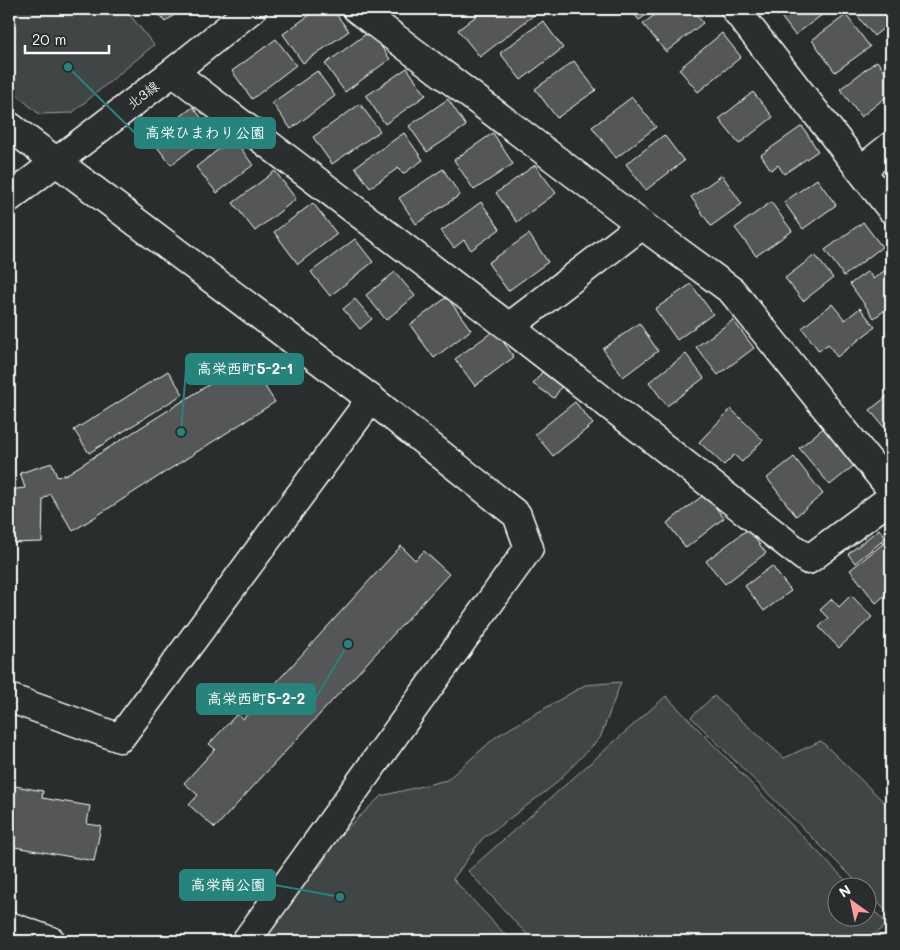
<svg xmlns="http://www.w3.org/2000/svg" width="900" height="950" font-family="Mali,'Klee One',sans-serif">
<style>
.green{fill:#414445;stroke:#a0a2a2}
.building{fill:#555758;stroke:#fff}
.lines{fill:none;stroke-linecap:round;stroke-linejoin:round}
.minor-casing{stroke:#fff;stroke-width:31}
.minor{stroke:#2a2d2e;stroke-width:28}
.labels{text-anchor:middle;stroke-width:5;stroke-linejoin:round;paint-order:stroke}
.street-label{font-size:14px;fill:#fff;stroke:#2a2d2e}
.leader{fill:none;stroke:#27847c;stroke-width:2}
.callout-dot{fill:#27847c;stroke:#2a2d2e;stroke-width:2}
.callout{fill:#27847c;stroke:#27847c;stroke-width:2}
.callout-label{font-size:15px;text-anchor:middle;font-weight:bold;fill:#fff}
</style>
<rect width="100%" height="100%" fill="#2a2d2e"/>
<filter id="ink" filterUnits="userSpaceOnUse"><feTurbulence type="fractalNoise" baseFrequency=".02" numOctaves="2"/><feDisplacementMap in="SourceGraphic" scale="10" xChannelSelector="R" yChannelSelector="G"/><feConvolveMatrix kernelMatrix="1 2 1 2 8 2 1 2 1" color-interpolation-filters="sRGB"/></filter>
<g filter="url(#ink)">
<path class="green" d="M9 9H125L154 45 72 113 39 114 9 88Z
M621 682 600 738 553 786 482 839 453 879 511 941H250L321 865 337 838 381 796 447 780 497 736 585 685Z
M666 696 852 887 838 888V918H868V904L887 924 868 941H533L468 871Z
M714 696 784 758 821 741 891 809V916L868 893V888L862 887 691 717Z
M891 927V941H877Z"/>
<path class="building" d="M155 9H182L165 22Z
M318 9H332L349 31 303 63 283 34Z
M485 9H537L539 11 480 57 458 30Z
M630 9H655L639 20Z
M662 9H692L703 23 666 52 643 24Z
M775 9H830L795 35Z
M860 9H891V22L874 36 855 13Z
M846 15 870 47 835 72 812 40Z
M543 21 563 48 521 80 500 53Z
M370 31 390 59 345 92 325 64Z
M722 33 741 57 698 92 679 69Z
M276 39 296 65 252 99 232 71Z
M574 61 596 90 557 118 535 89Z
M877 61 891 80V93L861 117 840 89Z
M407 68 426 95 385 124 366 96Z
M317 71 335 96 291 129 272 103Z
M753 92 773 117 739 144 719 119Z
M632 97 656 127 616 158 592 127Z
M448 99 466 126 427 152 409 126Z
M360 104 380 131 332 164 313 137Z
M193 107 213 133 171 165 151 139Z
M802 126 818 151 784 174 778 165 771 170 761 155Z
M404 133 423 160 403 174 398 168 370 188 355 167Z
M493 133 513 164 474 190 454 160Z
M664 135 684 161 646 190 626 164Z
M233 138 253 165 217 193 196 167Z
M535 165 556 193 517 222 496 193Z
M443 169 460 195 416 224 399 198Z
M275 171 296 199 255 231 233 203Z
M722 175 742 204 711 226 691 197Z
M817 179 836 205 803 229 784 202Z
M481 202 500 229 471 250 464 240 454 248 441 231Z
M771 202 792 231 756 256 735 228Z
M313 203 337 234 298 264 274 232Z
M863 222 882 247 844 276 825 250Z
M529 234 548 262 508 291 488 263Z
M355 239 373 262 330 296 311 272Z
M815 255 833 278 803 301 785 278Z
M891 266V292L885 297 891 306 874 318 850 284 868 271 873 279Z
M395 272 415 296 386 320 366 295Z
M691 284 713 314 677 340 655 309Z
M447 297 471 330 434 358 410 325Z
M355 299 372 319 360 329 343 309Z
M832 304 845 320 860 308 875 327 837 357 828 344 819 351 802 328Z
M733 320 754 348 718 375 696 347Z
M639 323 658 351 623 377 603 349Z
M891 326V337L886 330Z
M495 330 514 357 475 386 455 359Z
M686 354 704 378 667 406 649 382Z
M248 360 275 402 73 531 50 494 43 499 42 542 9 543V490L25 488 20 473 52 463 57 477 67 474Z
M168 371 183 394 89 453 74 430Z
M542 372 562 386 554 398 533 384Z
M891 393V436L870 410Z
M575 402 593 424 553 456 535 434Z
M731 409 763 440 742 462 734 455 724 465 699 442Z
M826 426 856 464 830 485 799 448Z
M794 457 823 494 796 516 767 478Z
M705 494 724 518 686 548 667 523Z
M748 529 766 553 725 584 706 561Z
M879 529 886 538 855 563 848 554Z
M889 539 891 541V590L876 603 850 570Z
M401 546 415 560 424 551 449 574 215 828 189 805 198 795 184 783 215 749 209 744 237 714 243 719Z
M772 566 791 591 764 611 745 586Z
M851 595 872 617 839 648 819 627 828 618 820 610 832 599 839 607Z
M9 785 43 791 42 798 90 806 87 824 101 826 94 861 9 846Z"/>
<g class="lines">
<defs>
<path id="minor" d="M357 9 642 225 732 291 891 489
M735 9 891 209
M173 72 509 327 808 560 891 498
M9 126 371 399 517 515 529 548 246 941
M861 170 891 146
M9 198 173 72 252 9
M509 327 642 225
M9 698 120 738 371 399
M9 926 51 941"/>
</defs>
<use href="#minor" class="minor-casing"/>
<use href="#minor" class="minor"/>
</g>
</g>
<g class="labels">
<g class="street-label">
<text transform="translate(143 95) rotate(-38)" y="5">北3線</text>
</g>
</g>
<path class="leader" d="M68 67L135 133M181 432L186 369M348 644L315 699M340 897L275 885"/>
<g class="callout-dot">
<circle cx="68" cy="67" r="5"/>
<circle cx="181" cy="432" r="5"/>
<circle cx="348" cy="644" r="5"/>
<circle cx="340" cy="897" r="5"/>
</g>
<g class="callout">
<rect x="135" y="118" width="140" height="30" rx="5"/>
<rect x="186" y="354" width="117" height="30" rx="5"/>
<rect x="197" y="684" width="118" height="30" rx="5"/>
<rect x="180" y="870" width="95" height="30" rx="5"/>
</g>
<g class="callout-label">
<text x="205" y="138">高栄ひまわり公園</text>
<text x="245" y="374">高栄西町5-2-1</text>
<text x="256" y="704">高栄西町5-2-2</text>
<text x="228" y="890">高栄南公園</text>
</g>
<rect width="900" height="950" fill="none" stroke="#2a2d2e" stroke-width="30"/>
<rect x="15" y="15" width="870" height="920" fill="none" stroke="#fff" stroke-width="2" filter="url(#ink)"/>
<g transform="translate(852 902) rotate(327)"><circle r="24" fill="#2a2d2e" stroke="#7f8182"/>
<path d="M0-4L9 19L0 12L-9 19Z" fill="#ff9aa2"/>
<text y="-8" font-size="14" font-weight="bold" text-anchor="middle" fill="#ffffff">N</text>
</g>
<path d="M25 45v8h84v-8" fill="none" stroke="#ffffff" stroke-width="2.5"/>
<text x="32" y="45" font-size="15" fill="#ffffff" stroke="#2a2d2e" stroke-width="4" paint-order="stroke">20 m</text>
</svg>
